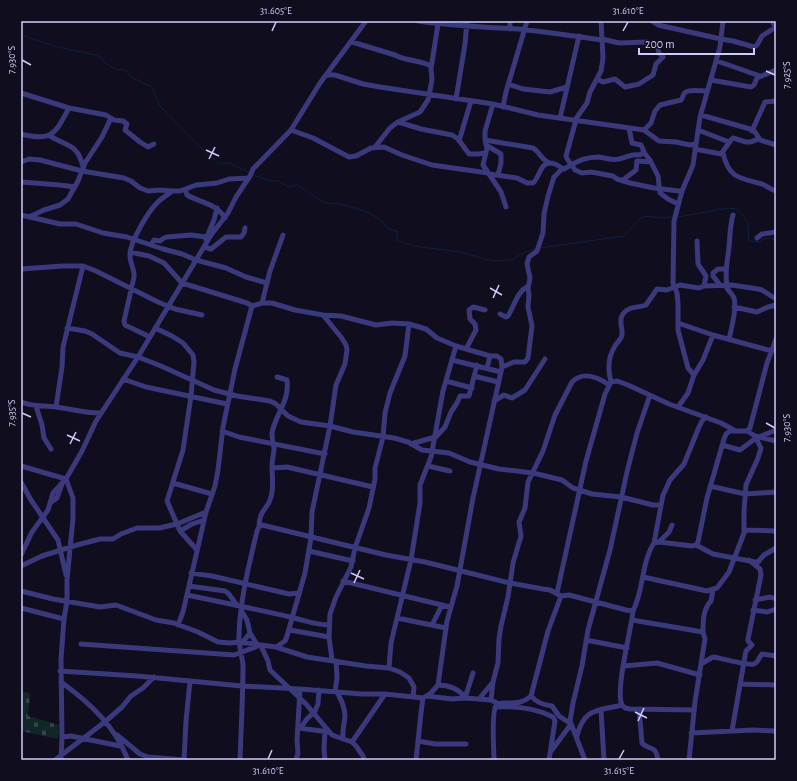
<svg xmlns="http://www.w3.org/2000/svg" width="797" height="781" font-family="'Alegreya Sans',sans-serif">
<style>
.cemetery{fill:url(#cemetery-stones)}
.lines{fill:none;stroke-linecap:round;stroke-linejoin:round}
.stream{stroke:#0d2241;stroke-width:1}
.minor{stroke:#3a397b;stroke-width:5}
.ticks{fill:none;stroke:#cfcbfd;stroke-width:1.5}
.neatline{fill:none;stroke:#cfcbfd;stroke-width:1.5}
.ticks-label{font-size:10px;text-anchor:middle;fill:#cfcbfd}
</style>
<defs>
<pattern id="cemetery-stones" width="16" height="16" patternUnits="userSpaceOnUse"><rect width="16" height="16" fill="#102726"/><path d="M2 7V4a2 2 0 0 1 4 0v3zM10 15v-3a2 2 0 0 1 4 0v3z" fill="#324546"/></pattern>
</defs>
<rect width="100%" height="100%" fill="#0f0d1e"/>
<path class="cemetery" d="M21 691 30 693 28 716 59 725 58 739 21 731Z"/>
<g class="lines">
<path class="stream" d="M21 35 58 47 96 55 102 58 105 63 115 69 125 70 133 78 152 87 160 106 207 154 219 163H229L250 173
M253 175 271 181H278L289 187 297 185C304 189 323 203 329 204 332 204 335 203 339 204 355 208 379 213 388 229L397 231V241L414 246 460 252 493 261 511 260 525 252 535 249
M678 217 728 208 736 209 742 214 748 223 749 241 760 242 763 239 770 238 776 240
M540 248 624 236 643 216 663 218 673 217"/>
<path class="minor" d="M418 21C451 26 485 27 519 29 547 32 575 36 602 40
M652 21 658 25 721 39 733 41 754 47 757 45 762 36 776 27
M772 21 776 27
M510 29V21
M352 42 395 55C405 61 420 60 431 66
M717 61 760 76
M327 75H335L363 84 380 87 493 104 538 115 644 130 659 141 676 142 690 145 695 144
M597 79 603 82 615 79 625 87 639 84 653 75 656 64 663 57 659 53 657 46 647 42 619 43 602 39
M711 80 751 87 754 85 757 78 776 70
M508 84 523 89 550 92 567 87
M21 93 69 108 106 115 114 120 123 121 127 124 125 130 140 142 148 147 154 144
M456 99 465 44 467 21
M493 104 485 131V140L487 148 483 165 501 192 506 207
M503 107 506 92 527 21
M701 115 750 129 755 132 760 140 776 145
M560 118 579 36
M575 120 587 103 590 92 601 71 603 58 601 21
M576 120 566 156C566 159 573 166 575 170L582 173 591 172 613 176 617 179 630 183 654 188 679 191 682 192
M398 122 421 129 452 135 458 139 469 154H478L486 153
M629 128 632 143 641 145 645 154 650 160 658 176 660 193 668 199 678 204
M291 130 313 138 349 157 356 156 371 148 384 147 402 155 432 165 488 173
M644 130 651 123 655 111 660 105 681 100C683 98 683 93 686 92 690 89 702 91 707 91
M698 130 729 142
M752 131 765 102 776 101
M21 134C52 142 55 134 69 108
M50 136C68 147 78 144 83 167
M485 140 533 148C540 152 541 160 550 163
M459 141 471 101
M486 145 501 154V163L498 175
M375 147 390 128 398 122 420 112 428 100 432 80 431 69 438 24
M695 149 721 154 731 140 733 138C745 141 746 145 758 139
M723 153C729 179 740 178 762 184 767 186 770 189 776 191
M21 162 29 159 40 160 82 171 124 178 131 181 140 188 148 191 160 190 172 191H180L196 185 217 183 229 179 249 178
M489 174 517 178 527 183H533C540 178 540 158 555 164 558 165 561 168 564 169 577 162 583 157 599 157 606 158 613 161 619 159 628 157 629 154 640 155L644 152
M623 180 636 170 637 161 651 162
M21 182 60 185 75 187
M186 189V192L187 195C201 203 216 203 225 218
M21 215 60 224H76L103 233 127 237 163 249 182 254 196 260 226 268 246 277 267 283
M29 217 44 210 60 205 68 199 78 181 85 163 102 137 111 118
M757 238 762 234 776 232
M206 239 214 220 217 208
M697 241 698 264 706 276 704 286
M151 245 154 240 160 241 164 238 167 237 191 235 206 237
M204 247 211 249 226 237H241L244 233 245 228
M130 252 149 256 164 263 182 283 247 303 252 306 235 369 223 427 218 470 215 486 206 512 183 612 178 625
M21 269 63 266H83L96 271 158 302 175 309 202 315
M720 285 713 276V273L718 269H726
M726 285C727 291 732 293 734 298 737 306 731 331 729 339
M727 285C724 272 728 259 729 247 730 236 730 225 733 215
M262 303 270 271 283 235
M252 306 262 303H272L295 310 323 315 341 337 346 345 347 350 345 364 336 385 330 426 312 512 311 538 305 573 287 636 285 641 276 647
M734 307 757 312 768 307 776 305
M500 314 506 317 508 316C515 305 516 293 528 286
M323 315 341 316 376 325 392 323 409 324 426 329 437 338 456 346 490 356H497L501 359 502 367 473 498 457 586 447 621 438 685
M678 323 713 335 772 351
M67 328 85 331 92 334 120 353 138 357 161 366 214 390 237 396 270 401 276 404 288 416 301 422 330 426 353 432 394 438 408 442 422 450 449 453 470 462 499 469 533 473 562 480 573 488 592 494 621 497 653 505H661
M155 328 172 336 183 343 193 355 194 362 191 396 183 450 167 501 180 531 197 550
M150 337 125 325 124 321 134 277C135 270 130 263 130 256 129 243 148 212 157 203 161 198 168 195 172 191
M466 349 476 330 475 324 470 319 469 310 473 307 485 310
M452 360 501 372
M502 367 514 362H525L528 358 532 326 528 307 529 295 528 288 530 278 527 264 529 257 537 251 543 233 544 214 548 196 554 177 562 169
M487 368 490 356
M694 375 688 368 678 330V303L677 293 673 283 674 221 682 191 693 165 700 117 720 47 723 21
M474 376 498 382
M123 379 146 387 227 404
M446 381 472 388
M611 382C608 371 608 357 615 346 617 342 621 340 622 335 623 328 618 320 623 314 628 306 638 308 646 305L657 289 667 290 680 285 699 288 704 286 732 285 758 289 762 290 776 299
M494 401 504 395 512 398 525 390 545 359
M21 402C33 407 44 405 56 407 71 409 85 413 101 413
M36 406 42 425 44 438 51 449
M56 407 62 367 63 347 83 266
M678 407 688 393 694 375 703 360 713 335
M222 431 239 437 325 454
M747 431 755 436 776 441
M759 437 776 430
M434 439 445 427 451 412 457 403 460 396H469L477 365
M411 444 435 437
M722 445 740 450 756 438
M21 466 66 479 73 498V518L67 580V601L64 619 61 659 62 737 61 760
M428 466 450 471
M272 468 287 467 373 487
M21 482 31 500 58 540 66 575
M173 483 212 494
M710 486 745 494 776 492
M50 503 57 498 62 484
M259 527C259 509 268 510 271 497 274 487 272 476 272 466 272 460 274 454 274 448 273 443 272 438 272 433 275 415 290 401 287 380L277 377
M745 530 776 531
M180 531 192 524 204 520
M659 542 669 532 672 525
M654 543 663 495 670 480 684 464 699 427 702 421 706 417
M696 545 713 554 755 562H758L764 555 776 548
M309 551 353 561
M21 555 32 532 48 510 53 493 66 479 82 451 96 421 138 357 211 235 228 213 236 197 250 176 253 169 291 130 320 83 366 21
M21 566 42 556 77 545 100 539H113L121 534 137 528H159L177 524 206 512
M191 573 212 576 289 594 299 593
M643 577 707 591 717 588 729 572 744 533V511L746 485 758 458 761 448 755 436
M343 581 450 607
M189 586 225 591 228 593 237 605
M21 591 53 599 100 607 116 605 156 620 174 623 198 632 218 642 230 643 239 642 276 647 307 657 366 666 389 668 400 672 409 678 414 687 413 697
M557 593 586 461 605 394 611 382 617 381 628 385 669 404 721 423 734 430
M187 595C221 602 255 609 290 617 303 620 315 625 329 625
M755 600 770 597 776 599
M21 608 64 619
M241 610 247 620 250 633 242 643
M753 610 767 612 776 609
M633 611C631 631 615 690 622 705L625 708 630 709 694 710
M397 618 446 628
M632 620 703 632 705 639 701 664
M432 625 442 605
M290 630 329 637
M703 632C703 621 703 609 711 601L713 590
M586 640 627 648
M81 644 234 655 258 646 250 633
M261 646 268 661 270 670 306 704 332 735 352 742 356 746 363 756 364 760
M332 660 329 637 330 614 336 597 351 567 355 548 369 508 375 479V468L383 437 385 413 390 393 405 356 409 324
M624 666 657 663 700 675
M389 668 391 643 411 560 420 503V485L431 457 443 391 456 346
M60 671 137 676 242 686 300 689 362 694H385L423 698 431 693 438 685C448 685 460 689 465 698L491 700
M61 682C90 703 115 726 128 760
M740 684 776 685
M335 692 337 678 336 661
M337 692C341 700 345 707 345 717 344 725 342 731 343 739
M427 696 452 699 465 698 473 673
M531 696C536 702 544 705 552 706L559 716 571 724 552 750
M479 699 493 682
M499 704 491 700 493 682 498 663 499 639 501 626 508 597 513 563 521 536 519 522 525 508 528 482 543 451 555 415 572 382C583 371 598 377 609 385
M495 707C514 706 536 708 553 717L555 721 549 760
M639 709 642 743C650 752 655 743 658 760
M601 710 604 760
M299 728 329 732
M301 728 306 720 315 711 318 704 319 690
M732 731 745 656 746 651 752 645 748 641V639L761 575 760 569 749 560
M691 733 753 730 776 731
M117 735 140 754 148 757 185 760
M577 736C584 708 597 711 622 705
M62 737 71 736 120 746
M418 741 435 744H466
M352 742 385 694
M55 760 106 721 122 707 131 696 143 688 154 677
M184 760 186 721 190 681
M240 760C241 728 243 696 243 665 242 654 238 645 239 634 240 600 249 565 257 531L259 527 262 525 386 555 425 562 510 583 543 589 550 590 561 596
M296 760 298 753 297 740 300 689
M325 760 324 748 325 731
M416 760 421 713 423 698
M494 760C494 750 491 714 496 706 498 703 501 703 504 703 515 703 522 704 531 696L548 631 561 596 569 595 626 610 633 611C644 590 641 563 654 543L659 542 692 546 696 545 698 542 707 498 724 439 726 434 730 431H747L750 428 767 363 776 339
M585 760 570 721 573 703 582 666 588 630 610 550 627 472 637 433 650 395
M689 760 695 702 701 664 713 657C721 658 747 666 754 664 758 663 759 657 762 654L776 656"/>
</g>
<path class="ticks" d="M272 31 276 22M623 31 628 22M22 60 31 65M766 71 775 75M206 150 219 156M209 159 215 147M490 288 502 295M493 298 499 285M22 413 31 417M766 423 775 428M67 435 80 441M70 444 76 432M351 573 364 579M354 583 360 570M635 712 647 718M638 721 644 708M268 759 272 750M619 759 624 750"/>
<rect width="797" height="781" fill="none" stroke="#0f0d1e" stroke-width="44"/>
<path d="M639 48v6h115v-6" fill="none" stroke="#cfcbfd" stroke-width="2"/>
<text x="645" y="48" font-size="12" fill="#cfcbfd" stroke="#0f0d1e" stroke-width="3" paint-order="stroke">200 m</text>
<rect x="22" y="22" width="753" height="737" class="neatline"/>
<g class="ticks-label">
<text x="276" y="14">31.605°E</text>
<text x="628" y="14">31.610°E</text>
<text transform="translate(11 60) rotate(-90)" y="4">7.930°S</text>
<text transform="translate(786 75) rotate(-90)" y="4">7.925°S</text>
<text transform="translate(11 413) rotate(-90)" y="4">7.935°S</text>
<text transform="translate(786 428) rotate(-90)" y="4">7.930°S</text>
<text x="268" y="774">31.610°E</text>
<text x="619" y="774">31.615°E</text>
</g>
</svg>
